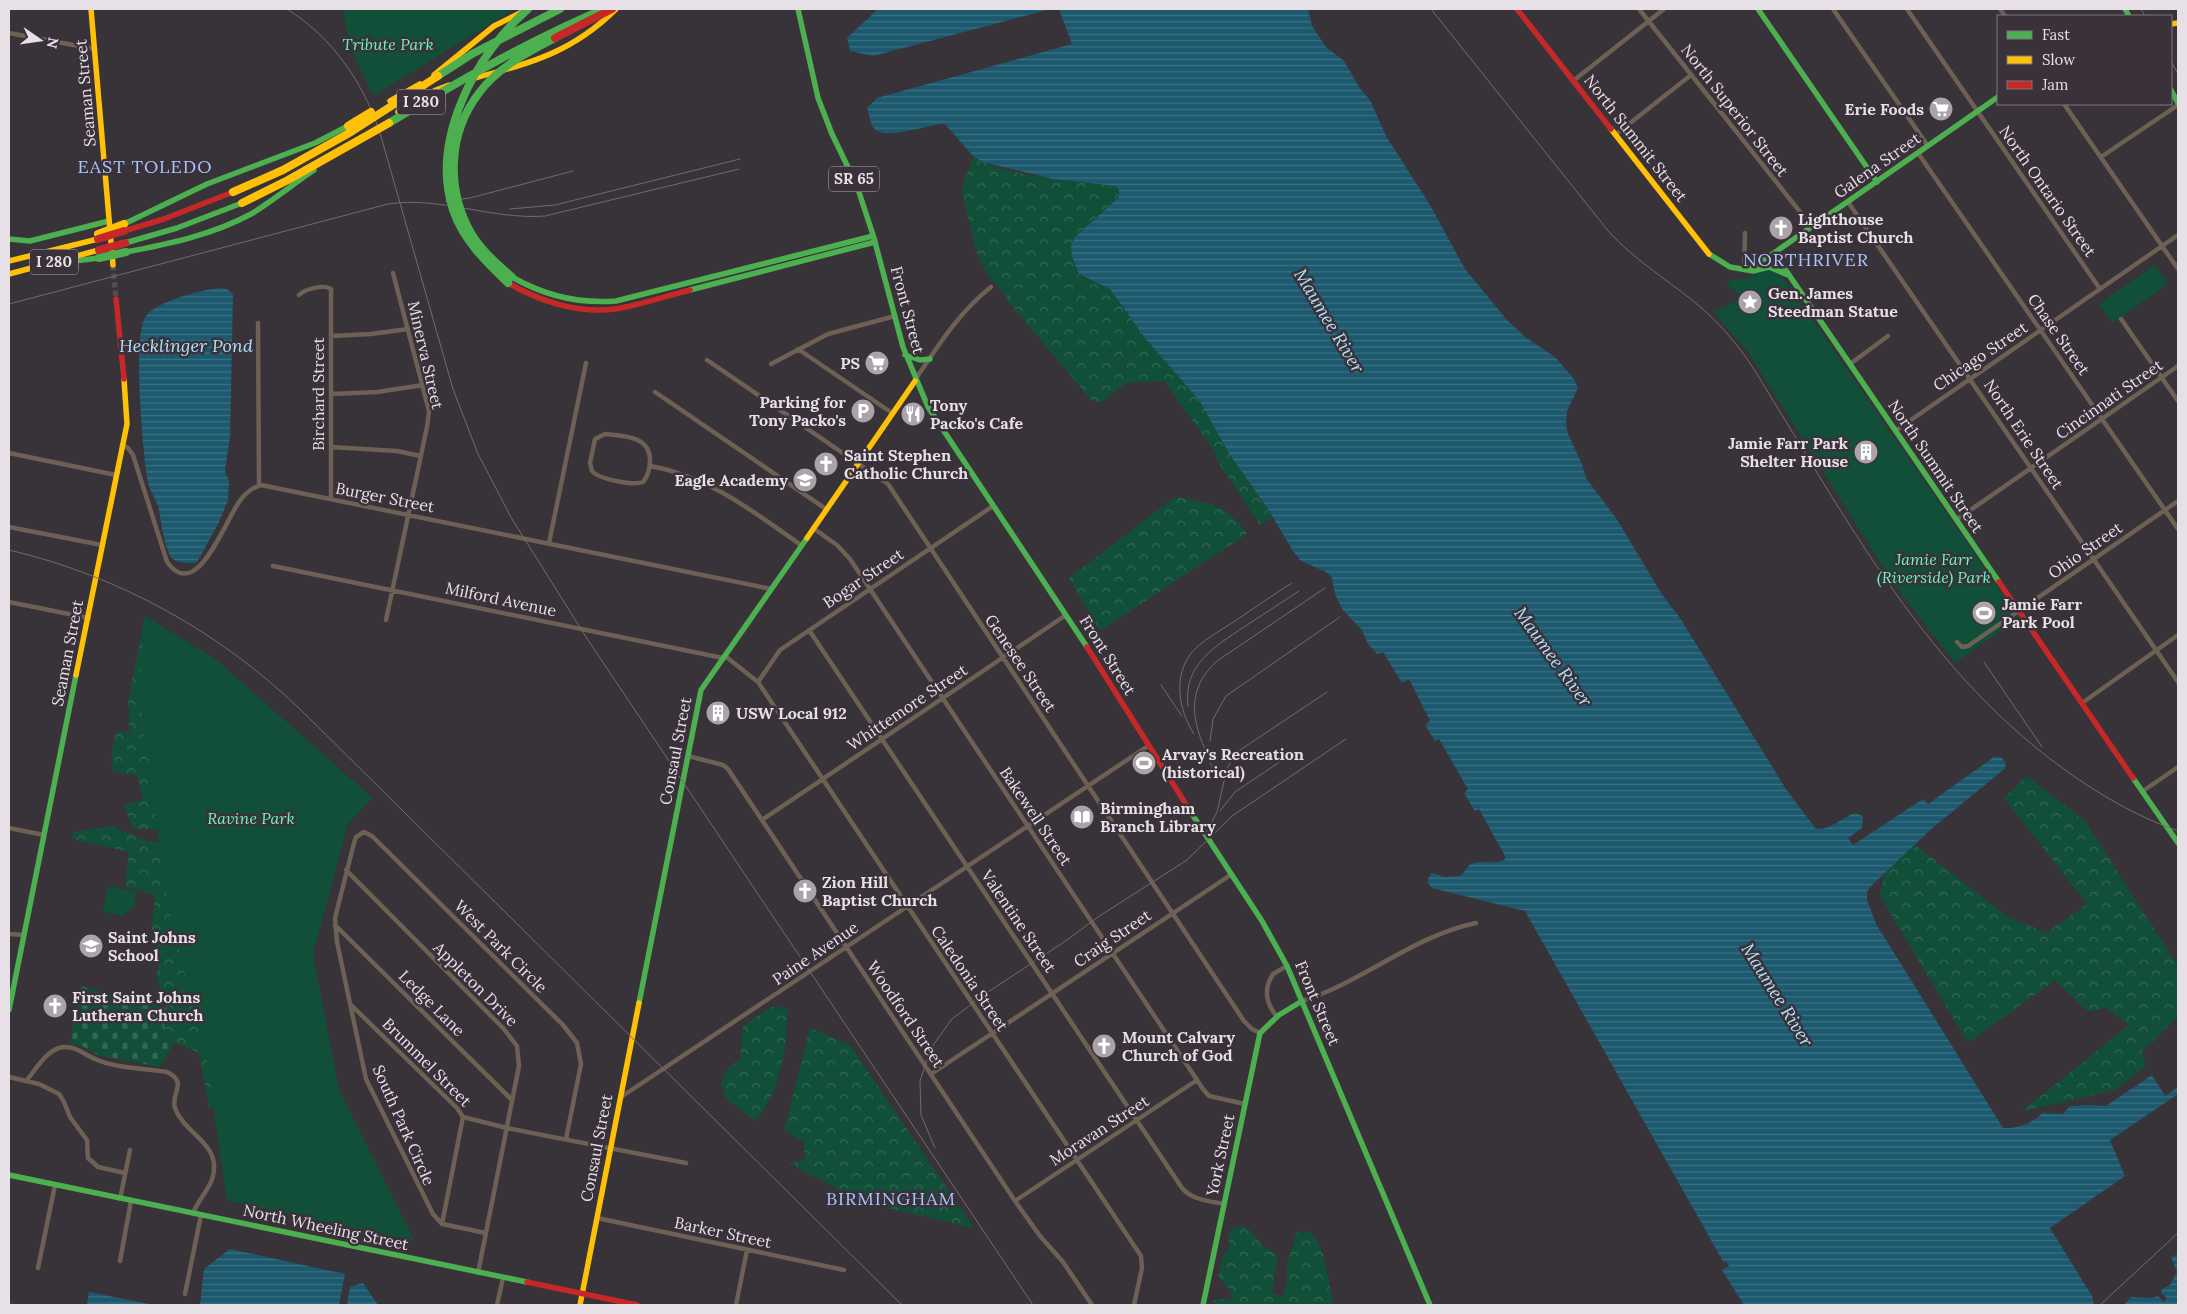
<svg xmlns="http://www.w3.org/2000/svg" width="2187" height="1314" font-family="Lora,serif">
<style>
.forest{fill:url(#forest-crowns)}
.cemetery{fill:url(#cemetery-stones)}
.park{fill:#114f39}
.water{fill:url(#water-rules)}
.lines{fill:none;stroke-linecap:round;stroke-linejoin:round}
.stream{stroke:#1c596e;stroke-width:1}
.secondary-tunnel{stroke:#524d52;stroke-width:5.5;stroke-dasharray:5.5 3;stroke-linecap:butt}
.street{stroke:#6e6054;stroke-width:4.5}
.fast{stroke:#4caf50;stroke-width:5.5}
.slow{stroke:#ffc107;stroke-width:5.5}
.jam{stroke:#c62828;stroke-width:5.5}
.rail{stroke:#746b67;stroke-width:1}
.fast-bridge{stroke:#4caf50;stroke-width:8}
.slow-bridge{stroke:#ffc107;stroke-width:8}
.jam-bridge{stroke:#c62828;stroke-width:8}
.labels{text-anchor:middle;stroke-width:5;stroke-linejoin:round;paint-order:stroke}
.shield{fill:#3a313a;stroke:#b3acb3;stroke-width:1}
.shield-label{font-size:15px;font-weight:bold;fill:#e7e1e7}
.park-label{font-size:16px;font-style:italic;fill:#67f9bc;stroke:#3a313a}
.street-label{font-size:16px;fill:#e7e1e7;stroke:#3a313a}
.poi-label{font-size:16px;font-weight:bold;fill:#e7e1e7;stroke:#3a313a;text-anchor:start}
.neighbourhood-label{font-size:18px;letter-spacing:1px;fill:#a8c8fb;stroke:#3a313a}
.water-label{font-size:18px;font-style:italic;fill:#ace1f6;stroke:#3a313a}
</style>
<defs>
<pattern id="forest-crowns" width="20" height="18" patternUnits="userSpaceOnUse" patternTransform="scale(1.25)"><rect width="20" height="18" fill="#114f39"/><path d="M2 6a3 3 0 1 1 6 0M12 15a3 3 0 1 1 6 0" fill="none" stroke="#346856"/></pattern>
<pattern id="cemetery-stones" width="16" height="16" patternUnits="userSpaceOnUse" patternTransform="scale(1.25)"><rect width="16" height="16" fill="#114f39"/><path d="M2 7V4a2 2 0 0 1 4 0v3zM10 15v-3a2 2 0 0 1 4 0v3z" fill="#346856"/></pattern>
<pattern id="water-rules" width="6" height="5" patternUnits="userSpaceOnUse" patternTransform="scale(1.25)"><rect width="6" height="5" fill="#1c596e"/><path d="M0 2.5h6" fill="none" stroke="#3d7183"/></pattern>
</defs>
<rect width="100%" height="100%" fill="#383338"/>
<path class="forest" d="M974 157C1003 176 1079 182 1115 186L1119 189V197L1074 238 1079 274 1085 279 1099 282 1110 289 1116 296 1145 338 1199 400 1230 455 1273 517 1260 525 1216 459V453L1164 381 1126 383 1100 403 1091 400 1007 300 1008 298 987 274 977 253 962 193 965 177Z
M1175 497C1206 502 1228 504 1247 534L1100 631 1069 578Z
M145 616 189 643 177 830 133 829 124 804 143 800 137 775 113 772 111 757 116 732H130L128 702Z
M2027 776 2085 821 2178 966V1017L2142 1051 2146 1066 2115 1090 2021 1112 2129 1025 2106 1008 2087 1011 2055 980 1968 1043 1880 896 1884 875 1914 844 2005 915 2046 933 2087 904 2004 798Z
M111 826 147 841 173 844 220 1106 209 1108 199 1053 175 1042 164 1026 167 1008 156 977 160 955 151 936 155 895 125 887 129 852 72 839 74 832Z
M771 1007H782L788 1010C786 1047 782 1092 755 1121L726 1099 721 1083 729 1067 740 1060 743 1026Z
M810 1028 850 1045 974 1228 865 1203 790 1164 805 1159 804 1142 784 1130Z
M1240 1226C1252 1227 1254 1236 1261 1244 1266 1250 1274 1250 1278 1256L1272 1293 1283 1297 1287 1283V1266L1296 1233 1302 1231 1311 1232C1328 1252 1327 1281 1334 1305H1219L1212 1302 1217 1299 1228 1300 1232 1296 1230 1290 1218 1277 1223 1255 1230 1248 1228 1237 1230 1230Z"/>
<path class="cemetery" d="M80 986 167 1008 164 1026 175 1042 160 1067 98 1055 84 1047 70 1044Z"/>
<path class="park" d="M343 9H514L373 96 351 49Z
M2155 265 2168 284 2112 323 2099 304Z
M1764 270H1772L1783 277 2019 618 1955 663 1893 583 1748 352 1713 312 1737 301 1738 294 1735 290 1727 287 1731 279H1745Z
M145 616 215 659 373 798 348 824 313 954 339 1090 415 1241 227 1201 207 1062 167 902 139 693Z
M111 886 136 892 134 907 122 916 103 912 107 888Z"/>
<path class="water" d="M878 9H1051L873 56 850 51 847 38Z
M1059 9H1308L1312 26 1326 47 1344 61 1361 90 1370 100 1386 136 1430 205 1465 269 1506 319 1525 337 1555 357 1574 379 1578 388 1567 411 1566 424 1568 434 1582 464 1586 478 1618 521 1661 593 1680 618 1786 789 1815 828C1828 833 1844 815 1857 813L1863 817 1862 828 1848 838 1853 845 1923 799 1928 804 1994 757H2001L2006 764 2004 769 1929 831 1870 887 1867 892V900L1876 924 2003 1128C2016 1129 2034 1123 2042 1113L2063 1114 2070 1106 2091 1105 2106 1106 2152 1075 2165 1096 2178 1087V1094L2110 1140 2125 1176 2050 1228 2092 1296 2094 1305H1744L1722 1270 1729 1266 1726 1261 1724 1263 1525 911 1432 888 1428 883V878L1432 873 1444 877 1460 876C1466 872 1466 865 1474 863 1485 860 1498 866 1506 858L1479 809 1475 811 1464 793 1468 789 1439 739 1435 741 1425 725 1430 721 1409 679 1402 683 1383 652 1377 654 1368 644 1362 630 1342 609 1335 594 1332 578 1326 572 1301 561 1293 551 1268 509 1230 455 1199 400 1145 338 1110 289 1079 274 1072 257 1071 248 1074 238 1119 197V189L1115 186 1053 179 983 162 974 157 945 124C928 123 884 143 873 127 870 122 869 114 867 108L877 98 1072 44Z
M219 288 227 289 233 294 230 436 225 471 229 481 228 500 219 522 197 562C192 564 177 563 172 558 165 550 161 522 159 510 157 500 150 492 148 482 143 457 132 334 146 316 159 300 199 291 219 288Z
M230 1249 345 1274 339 1305H200L204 1269Z
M2178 1254V1305H2124L2131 1297 2151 1298 2158 1296 2164 1302 2167 1298 2161 1293 2162 1289 2170 1285 2177 1272 2171 1257Z
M363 1283 378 1305H347L350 1287Z
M89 1292 154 1305H87Z"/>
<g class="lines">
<path class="stream" d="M9 1302 14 1305"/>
<path class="secondary-tunnel" d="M113 265 116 299"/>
<path class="street" d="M1639 9 1812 227
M1833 9 1928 146
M1907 9 2100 289
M2000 9 2005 16
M9 33 95 49
M1573 81 1664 9
M2064 104 2178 269
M1615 135 1691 75
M1918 153 2178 529
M2101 157 2178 105
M1848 202 2178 682
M1744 269 1745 233
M299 295C305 289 324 284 331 289V499
M2121 319 2178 401
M258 323 259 485
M331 336 371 334 408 329
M798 349 892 413
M707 360 888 484 1244 1021 1252 1029 1260 1033
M771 364 828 334 895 316
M1850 364 1888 336
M915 380C938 346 959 312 991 287
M655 392 826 509
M331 394 377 392 423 385
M1895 431 2178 235
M605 434C624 436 650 436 650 460 650 468 648 476 643 482 634 486 598 479 592 471L590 463 595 439Z
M122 445 128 448 133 455 167 562C198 605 226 516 242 498 247 492 254 487 261 485L771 589
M331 447 397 451 421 456
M9 453 116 475
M650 466C708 476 754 512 801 545
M1956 520 2178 366
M9 527 102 545
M813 528 837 545 850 559 1203 1089 1209 1096 1245 1104
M549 543 586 363
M273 566 723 658
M9 602 89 618
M386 620 427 427 429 411 393 273
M809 630 1182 1188C1192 1200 1209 1201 1224 1204
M1957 642 1962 647 1968 646 2178 501
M725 656 758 682 1141 1256 1142 1268 1134 1305
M758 682 780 650 993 506
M2082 703 2178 635
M688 756 723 765 728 769 1015 1201 1040 1236 1063 1262 1092 1305
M2143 791 2178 767
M762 820 1066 615
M9 828 44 835
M346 870 504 1029 517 1046 519 1066 478 1273
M335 925 512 1100
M9 934 24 935
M1302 1001C1363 982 1413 936 1476 923
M351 1005 457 1108 463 1117 507 1128 686 1163
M1277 1017C1266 1003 1263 990 1273 974L1287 966
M931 1074 1232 874
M9 1077 39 1084 59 1094 64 1102 70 1117 87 1140 88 1158 98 1167 125 1173
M27 1080C36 1069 47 1049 63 1047 76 1046 85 1055 95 1059 118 1069 143 1068 167 1072 189 1083 170 1093 175 1108 184 1134 221 1143 213 1176 210 1190 197 1200 193 1214
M621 1097 1148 746
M120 1199 130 1150
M1015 1201 1197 1080
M597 1218 844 1270
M442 1224 463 1117
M486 1233 442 1224 433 1214 366 1079 337 942 335 918 354 843 356 837 364 832 372 836 563 1025 577 1043 581 1064 566 1139
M120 1261 131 1201
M38 1268 55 1185
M185 1294 201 1215
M497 1305 503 1278
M736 1305 747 1250"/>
<path class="fast" d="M798 9 818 98 832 134 857 186 875 241
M1758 9 1877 182
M2125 9 2129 16
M2171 90 2178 103
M124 224 207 184 315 143 348 126
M9 239 30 241 109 221
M875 242 903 347 928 407 1087 647
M125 243 177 228 242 203
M126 252C169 244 212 235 251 214 273 201 293 184 314 170
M1774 253 1999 582
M1709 254 1730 267 1753 271 1769 267 1788 275
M66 262 99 258
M1744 269 1753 266 1774 253 1998 97
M512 277C545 296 578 304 616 301L873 236
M690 290 875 242
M905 355 920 360 930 359
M2133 778 2178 843
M1192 814 1262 921 1287 966 1430 1305
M639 1003 701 690 807 538
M9 1010 76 675
M9 1175 527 1282
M1203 1305 1260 1033 1279 1015 1302 1001"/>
<path class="slow" d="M91 9 113 265
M2171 24 2178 23
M434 75 494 26 526 10
M467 80C527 64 571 54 616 9
M390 101 420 84
M398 112 436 90 449 85
M1611 129 1709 254
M9 261 98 239
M9 274 99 250
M807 538 915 381
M76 675 127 424 124 379
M580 1305 639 1003"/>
<path class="jam" d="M1517 9 1611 129
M124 231 164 219 233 192
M508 283C539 301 578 314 615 309 640 305 666 296 690 290
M116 299 124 379
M1999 582 2133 778
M1087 647 1192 814
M527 1282 637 1305"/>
<path class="rail" d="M287 9C333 38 363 82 380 133L453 389 478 454 512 519 586 637 1033 1305
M1431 9 1609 232C1634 259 1663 277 1692 300 1717 320 1738 344 1755 371 1847 519 1928 676 2075 777 2107 799 2141 818 2178 831
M2141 9 2145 16
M2171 61 2178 74
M446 201 470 198 573 171
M510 209 555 205 740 159
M9 304 388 204C440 196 492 220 545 216L739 169
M9 550C120 576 222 633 304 713L902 1305
M1984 662 2042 747
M1161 685 1182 716
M1188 706C1183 665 1214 647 1244 627 1262 615 1281 603 1299 591
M1194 734C1177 708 1172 670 1197 647 1208 637 1223 629 1235 621 1254 608 1273 595 1292 583
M1210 741 1213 719 1226 696 1340 617
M1205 752 1217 777
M1208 756C1192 722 1185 690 1217 661L1325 588
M1220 811 1235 792 1281 761
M1205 835 1217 812 1227 768 1237 752 1327 692
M935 1148 921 1115 920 1081 931 1048 952 1019 982 996 1067 940 1098 917 1187 860 1232 816 1346 739
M2100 1305 2178 1233"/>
<path class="fast-bridge" d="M438 76 472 54 560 9
M389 123C459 81 529 41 604 9
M99 258 126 252
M512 277C497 264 481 250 471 233 446 189 448 133 479 93 497 68 528 52 555 38
M508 283C486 262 463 240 453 210 430 140 475 55 528 9"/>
<path class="slow-bridge" d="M348 126 371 112
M233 192 283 170 351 132 438 76
M242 203 288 180 389 123
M98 234 124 224"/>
<path class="jam-bridge" d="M555 38 612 9
M98 239 124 231
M99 250 125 243"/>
</g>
<defs>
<symbol id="supermarket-disc" viewBox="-11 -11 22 22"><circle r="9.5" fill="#aaa4aa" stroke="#3a313a"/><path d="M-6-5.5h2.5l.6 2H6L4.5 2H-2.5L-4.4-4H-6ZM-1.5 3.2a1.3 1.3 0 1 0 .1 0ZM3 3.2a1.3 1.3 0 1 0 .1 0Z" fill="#fff"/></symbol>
<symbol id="church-disc" viewBox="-11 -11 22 22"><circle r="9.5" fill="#aaa4aa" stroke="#3a313a"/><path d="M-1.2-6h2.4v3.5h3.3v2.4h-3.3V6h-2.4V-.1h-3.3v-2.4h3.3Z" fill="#fff"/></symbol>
<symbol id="sight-disc" viewBox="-11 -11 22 22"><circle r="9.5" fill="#aaa4aa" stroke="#3a313a"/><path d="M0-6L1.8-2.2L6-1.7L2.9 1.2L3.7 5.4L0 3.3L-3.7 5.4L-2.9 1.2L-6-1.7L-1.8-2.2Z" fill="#fff"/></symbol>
<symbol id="parking-disc" viewBox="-11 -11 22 22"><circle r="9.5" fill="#aaa4aa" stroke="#3a313a"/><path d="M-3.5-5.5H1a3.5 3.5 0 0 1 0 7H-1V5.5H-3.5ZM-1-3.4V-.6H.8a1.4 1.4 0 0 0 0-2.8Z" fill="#fff"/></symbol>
<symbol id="restaurant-disc" viewBox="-11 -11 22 22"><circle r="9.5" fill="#aaa4aa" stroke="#3a313a"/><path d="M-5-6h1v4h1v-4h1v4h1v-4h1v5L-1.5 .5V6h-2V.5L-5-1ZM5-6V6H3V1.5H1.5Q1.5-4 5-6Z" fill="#fff"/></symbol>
<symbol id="building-disc" viewBox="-11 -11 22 22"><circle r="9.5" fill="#aaa4aa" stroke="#3a313a"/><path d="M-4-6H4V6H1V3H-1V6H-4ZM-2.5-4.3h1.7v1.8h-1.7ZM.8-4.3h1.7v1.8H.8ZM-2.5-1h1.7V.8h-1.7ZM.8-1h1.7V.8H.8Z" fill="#fff"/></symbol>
<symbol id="school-disc" viewBox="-11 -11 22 22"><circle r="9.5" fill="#aaa4aa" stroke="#3a313a"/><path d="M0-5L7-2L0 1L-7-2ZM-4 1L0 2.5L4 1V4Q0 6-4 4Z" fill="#fff"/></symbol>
<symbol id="stadium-disc" viewBox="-11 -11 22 22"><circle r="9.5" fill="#aaa4aa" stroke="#3a313a"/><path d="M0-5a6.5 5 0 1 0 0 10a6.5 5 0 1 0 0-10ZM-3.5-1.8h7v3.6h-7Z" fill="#fff"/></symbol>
<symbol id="library-disc" viewBox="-11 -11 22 22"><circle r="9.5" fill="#aaa4aa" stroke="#3a313a"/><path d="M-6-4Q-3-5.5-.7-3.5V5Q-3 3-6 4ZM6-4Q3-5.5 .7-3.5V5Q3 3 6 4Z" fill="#fff"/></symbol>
</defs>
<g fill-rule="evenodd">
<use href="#supermarket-disc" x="1927" y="95" width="28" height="28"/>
<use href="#church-disc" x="1767" y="214" width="28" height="28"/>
<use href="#sight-disc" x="1736" y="288" width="28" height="28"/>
<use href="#supermarket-disc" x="863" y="349" width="28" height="28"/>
<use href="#parking-disc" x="849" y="397" width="28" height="28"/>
<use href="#restaurant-disc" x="899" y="400" width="28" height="28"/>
<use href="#building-disc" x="1852" y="438" width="28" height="28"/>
<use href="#church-disc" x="812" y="450" width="28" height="28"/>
<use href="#school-disc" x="791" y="466" width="28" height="28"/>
<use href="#stadium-disc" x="1970" y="599" width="28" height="28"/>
<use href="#building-disc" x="704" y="699" width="28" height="28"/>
<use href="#stadium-disc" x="1130" y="749" width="28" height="28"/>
<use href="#library-disc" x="1068" y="803" width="28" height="28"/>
<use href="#church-disc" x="791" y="877" width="28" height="28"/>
<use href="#school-disc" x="77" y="932" width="28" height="28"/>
<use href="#church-disc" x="41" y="992" width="28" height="28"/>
<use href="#church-disc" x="1090" y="1032" width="28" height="28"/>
</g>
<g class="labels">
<g class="shield">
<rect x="397" y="89.5" width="48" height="25" rx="4"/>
<rect x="829" y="166.5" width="50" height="25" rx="4"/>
<rect x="30" y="249.5" width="48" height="25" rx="4"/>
</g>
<g class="shield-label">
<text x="421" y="107">I 280</text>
<text x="854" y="184">SR 65</text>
<text x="54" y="267">I 280</text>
</g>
<g class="park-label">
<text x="388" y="50">Tribute Park</text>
<text x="1934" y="565">Jamie Farr<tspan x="1934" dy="18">(Riverside) Park</tspan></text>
<text x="251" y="824">Ravine Park</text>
</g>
<g class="street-label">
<text transform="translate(85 93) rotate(-95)" y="6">Seaman Street</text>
<text transform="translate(1735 110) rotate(52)" y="6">North Superior Street</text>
<text transform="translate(1636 138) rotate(52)" y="6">North Summit Street</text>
<text transform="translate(1877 165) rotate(-35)" y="6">Galena Street</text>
<text transform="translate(2048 191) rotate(55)" y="6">North Ontario Street</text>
<text transform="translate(908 310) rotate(75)" y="6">Front Street</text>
<text transform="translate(2059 334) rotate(55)" y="6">Chase Street</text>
<text transform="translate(426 355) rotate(77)" y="6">Minerva Street</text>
<text transform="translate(1980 356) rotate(-34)" y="6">Chicago Street</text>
<text transform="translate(318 394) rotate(-90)" y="6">Birchard Street</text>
<text transform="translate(2109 399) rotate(-35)" y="6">Cincinnati Street</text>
<text transform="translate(2024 434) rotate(56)" y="6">North Erie Street</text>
<text transform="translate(1936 466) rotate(56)" y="6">North Summit Street</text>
<text transform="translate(385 497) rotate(11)" y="6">Burger Street</text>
<text transform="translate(2085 550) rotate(-35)" y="6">Ohio Street</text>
<text transform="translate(863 578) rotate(-34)" y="6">Bogar Street</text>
<text transform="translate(501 599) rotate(12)" y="6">Milford Avenue</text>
<text transform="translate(67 653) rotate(-79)" y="6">Seaman Street</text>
<text transform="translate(1108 655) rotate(58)" y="6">Front Street</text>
<text transform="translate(1021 663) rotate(56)" y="6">Genesee Street</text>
<text transform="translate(907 707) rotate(-34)" y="6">Whittemore Street</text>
<text transform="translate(675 751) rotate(-79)" y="6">Consaul Street</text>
<text transform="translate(1036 816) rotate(56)" y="6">Bakewell Street</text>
<text transform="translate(1019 921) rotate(56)" y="6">Valentine Street</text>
<text transform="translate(1112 938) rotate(-34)" y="6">Craig Street</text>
<text transform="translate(501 946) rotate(45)" y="6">West Park Circle</text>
<text transform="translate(815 953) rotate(-34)" y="6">Paine Avenue</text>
<text transform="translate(970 978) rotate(56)" y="6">Caledonia Street</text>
<text transform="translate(476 984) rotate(45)" y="6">Appleton Drive</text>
<text transform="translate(432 1003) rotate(45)" y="6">Ledge Lane</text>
<text transform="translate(1318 1003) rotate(67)" y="6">Front Street</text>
<text transform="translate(906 1014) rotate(56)" y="6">Woodford Street</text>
<text transform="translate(427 1062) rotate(45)" y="6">Brummel Street</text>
<text transform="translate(404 1125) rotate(66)" y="6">South Park Circle</text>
<text transform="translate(1099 1130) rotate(-33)" y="6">Moravan Street</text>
<text transform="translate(596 1148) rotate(-79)" y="6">Consaul Street</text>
<text transform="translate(1220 1155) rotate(-78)" y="6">York Street</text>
<text transform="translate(326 1227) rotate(12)" y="6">North Wheeling Street</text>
<text transform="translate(723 1232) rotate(12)" y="6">Barker Street</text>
</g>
<g class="poi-label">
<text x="1924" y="115" text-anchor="end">Erie Foods</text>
<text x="1798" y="225">Lighthouse<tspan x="1798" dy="18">Baptist Church</tspan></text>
<text x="1768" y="299">Gen. James<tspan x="1768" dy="18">Steedman Statue</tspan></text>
<text x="860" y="369" text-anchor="end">PS</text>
<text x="846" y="408" text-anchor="end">Parking for<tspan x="846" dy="18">Tony Packo's</tspan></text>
<text x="930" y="411">Tony<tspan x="930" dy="18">Packo's Cafe</tspan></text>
<text x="1848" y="449" text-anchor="end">Jamie Farr Park<tspan x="1848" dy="18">Shelter House</tspan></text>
<text x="844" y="461">Saint Stephen<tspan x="844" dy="18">Catholic Church</tspan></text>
<text x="788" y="486" text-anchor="end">Eagle Academy</text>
<text x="2002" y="610">Jamie Farr<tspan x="2002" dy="18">Park Pool</tspan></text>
<text x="736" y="719">USW Local 912</text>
<text x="1162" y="760">Arvay's Recreation<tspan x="1162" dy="18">(historical)</tspan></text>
<text x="1100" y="814">Birmingham<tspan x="1100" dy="18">Branch Library</tspan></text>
<text x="822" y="888">Zion Hill<tspan x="822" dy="18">Baptist Church</tspan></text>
<text x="108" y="943">Saint Johns<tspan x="108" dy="18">School</tspan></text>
<text x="72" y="1003">First Saint Johns<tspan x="72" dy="18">Lutheran Church</tspan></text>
<text x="1122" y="1043">Mount Calvary<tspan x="1122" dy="18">Church of God</tspan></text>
</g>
<g class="neighbourhood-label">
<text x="145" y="173">EAST TOLEDO</text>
<text x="1806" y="266">NORTHRIVER</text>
<text x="891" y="1205">BIRMINGHAM</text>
</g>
<g class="water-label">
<text transform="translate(1329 321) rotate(59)" y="6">Maumee River</text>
<text x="186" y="352">Hecklinger Pond</text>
<text transform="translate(1553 657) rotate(54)" y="6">Maumee River</text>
<text transform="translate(1777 995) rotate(58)" y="6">Maumee River</text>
</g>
</g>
<rect width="2187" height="1314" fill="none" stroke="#e7e1e7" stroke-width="20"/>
<rect x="1997" y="15" width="175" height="90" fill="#3a313a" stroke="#7f777f"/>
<rect x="2007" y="31" width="25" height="8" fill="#4caf50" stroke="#7f777f"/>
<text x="2042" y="40" font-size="15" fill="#e7e1e7">Fast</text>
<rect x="2007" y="56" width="25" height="8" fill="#ffc107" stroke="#7f777f"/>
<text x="2042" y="65" font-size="15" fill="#e7e1e7">Slow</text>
<rect x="2007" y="81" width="25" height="8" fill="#c62828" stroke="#7f777f"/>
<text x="2042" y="90" font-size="15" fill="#e7e1e7">Jam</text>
<g transform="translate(40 40) rotate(103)" stroke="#3a313a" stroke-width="4" paint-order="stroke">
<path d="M0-4L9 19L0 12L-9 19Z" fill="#e7e1e7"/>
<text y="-8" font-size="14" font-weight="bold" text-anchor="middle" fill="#e7e1e7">N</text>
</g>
</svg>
